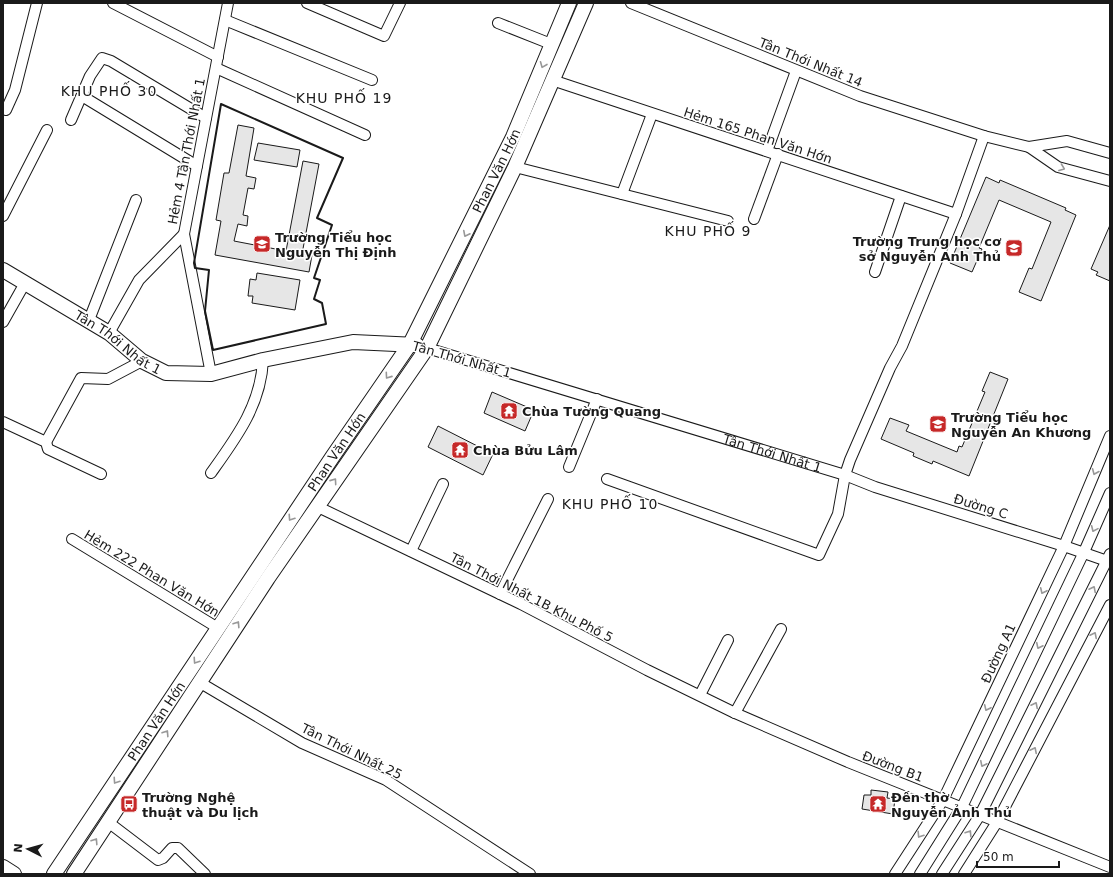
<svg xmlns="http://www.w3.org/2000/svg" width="1113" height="877" font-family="'DejaVu Sans',sans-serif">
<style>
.building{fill:#e6e6e6;stroke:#1a1a1a}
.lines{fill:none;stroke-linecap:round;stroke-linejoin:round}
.street-casing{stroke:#1a1a1a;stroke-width:12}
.secondary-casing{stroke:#1a1a1a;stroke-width:16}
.street{stroke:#fff;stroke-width:10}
.secondary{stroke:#fff;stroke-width:14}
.wall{stroke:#1a1a1a;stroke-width:2}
.oneway{stroke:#989898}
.labels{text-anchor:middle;stroke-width:3;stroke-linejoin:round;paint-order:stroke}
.street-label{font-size:13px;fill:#1a1a1a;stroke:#fff}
.poi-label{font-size:13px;font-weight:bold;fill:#1a1a1a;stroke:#fff;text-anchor:start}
.neighbourhood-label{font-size:14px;letter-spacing:1px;fill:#1a1a1a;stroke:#fff}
</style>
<rect width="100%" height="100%" fill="#fff"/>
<path class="building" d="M238 125 254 128 246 176 256 178 254 189 248 188 243 215 248 216 247 226 238 224 234 241 286 251 303 161 319 164 302 254 312 255 309 272 215 255 221 221 216 220 224 173H229Z
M258 143 300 150 297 167 254 160Z
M986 177 999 183 1000 180 1066 208 1065 210 1076 215 1041 301 1019 292 1029 268 1032 269 1051 222 999 200 979 248 982 249 972 272 950 263Z
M1110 225V281L1096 275 1098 272 1091 269Z
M257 273 300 280 295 310 252 303 253 296H248L250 279 256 280Z
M990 372 1008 379 969 476 933 461 932 464 913 456 914 453 881 439 890 418 909 425 906 431 957 452 959 446 962 447 985 392 982 391Z
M492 392 534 410 525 431 484 413Z
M438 426 493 454 483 475 428 447Z
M871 790 888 792 887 798 895 799 893 814 862 809 864 795H871Z"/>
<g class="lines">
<defs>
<g id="street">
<path d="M113 3 218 57"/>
<path d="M307 3 384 36 400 3"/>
<path d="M631 3 860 96 984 136 1029 147 1067 141 1110 153"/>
<path d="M225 20 372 80"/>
<path d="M498 23 551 44"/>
<path d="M216 68 365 135"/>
<path d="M552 80 956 214"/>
<path d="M82 96 197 166"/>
<path d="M3 109 6 110 15 90 37 3"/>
<path d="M71 120 90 76 102 58 111 61 206 118"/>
<path d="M1029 147 1058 167 1110 181"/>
<path d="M767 151 796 71"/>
<path d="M515 167 728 221"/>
<path d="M622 194 652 114"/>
<path d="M3 216 47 130"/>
<path d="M754 219 778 154"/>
<path d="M875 272 901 196"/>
<path d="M89 320 136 200"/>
<path d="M3 322 25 283"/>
<path d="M109 333 139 280 184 234"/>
<path id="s1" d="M427 348 845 475 875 487 1064 546 1110 562"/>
<path d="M211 374 184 234 228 3"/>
<path d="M3 422 46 442 48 449 101 474"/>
<path d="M46 442 81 378 108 379 142 361"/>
<path d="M569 467 597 399"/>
<path d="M211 473C236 438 261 405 263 360"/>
<path d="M607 479 819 555 838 514 845 475 850 460 890 368 902 346 956 214 984 136"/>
<path d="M316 506 521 604 647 670 735 713 848 762 1110 867"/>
<path d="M72 539 218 628"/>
<path d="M411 551 443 484"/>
<path d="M500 594 548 499"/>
<path d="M199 682 302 743 386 780 530 874"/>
<path d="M700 695 728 640"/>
<path d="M735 713 781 629"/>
<path d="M108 822 158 860 163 858 172 848H178L205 874"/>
<path d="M895 874 943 800 1064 546 1110 436"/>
<path d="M920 874 962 807 1084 552 1110 493"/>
<path d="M942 874 980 815 1110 554"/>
<path d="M964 874 997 822 1110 605"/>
</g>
<g id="secondary">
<path id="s2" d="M3 270 109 333 142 361 166 373 211 374 263 360 353 342 417 345"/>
<path d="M3 867 14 874"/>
<path id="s3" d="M54 874 333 456 410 344 513 137 569 3"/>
<path d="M74 874 268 578 427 348 515 167 586 3"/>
</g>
</defs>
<use href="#street" class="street-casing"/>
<use href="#secondary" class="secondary-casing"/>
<use href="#street" class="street"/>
<use href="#secondary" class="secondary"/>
<path class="wall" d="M221 104 343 158 317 218 332 225 314 278 320 280 314 299 322 303 326 324 213 350 205 311 209 270 195 268 194 263Z"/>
</g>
<defs><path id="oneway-chevron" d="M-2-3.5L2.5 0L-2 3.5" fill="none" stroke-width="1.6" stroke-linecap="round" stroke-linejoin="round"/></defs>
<g class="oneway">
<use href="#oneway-chevron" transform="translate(543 65) rotate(112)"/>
<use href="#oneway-chevron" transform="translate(1062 168) rotate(21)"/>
<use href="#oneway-chevron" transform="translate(466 234) rotate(117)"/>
<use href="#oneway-chevron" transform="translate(388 376) rotate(125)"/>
<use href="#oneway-chevron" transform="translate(1095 472) rotate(113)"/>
<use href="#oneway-chevron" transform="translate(334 481) rotate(-55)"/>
<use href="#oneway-chevron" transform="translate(291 518) rotate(124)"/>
<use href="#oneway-chevron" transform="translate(1094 529) rotate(114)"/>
<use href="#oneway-chevron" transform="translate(1093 589) rotate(-63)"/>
<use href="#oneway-chevron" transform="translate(1043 591) rotate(115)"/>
<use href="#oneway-chevron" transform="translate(237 624) rotate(-57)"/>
<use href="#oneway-chevron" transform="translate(1094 635) rotate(-63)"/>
<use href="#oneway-chevron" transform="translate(1039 646) rotate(116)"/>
<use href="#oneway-chevron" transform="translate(196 661) rotate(124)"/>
<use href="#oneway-chevron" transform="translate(1035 705) rotate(-63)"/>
<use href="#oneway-chevron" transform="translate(987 708) rotate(115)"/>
<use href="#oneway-chevron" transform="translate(166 733) rotate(-57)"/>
<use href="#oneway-chevron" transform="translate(1034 750) rotate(-63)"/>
<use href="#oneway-chevron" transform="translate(983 764) rotate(116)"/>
<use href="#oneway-chevron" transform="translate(116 781) rotate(124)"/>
<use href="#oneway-chevron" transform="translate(969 833) rotate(-57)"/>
<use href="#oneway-chevron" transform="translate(920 835) rotate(123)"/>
<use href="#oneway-chevron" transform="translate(95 841) rotate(-57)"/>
</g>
<defs>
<symbol id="school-square" viewBox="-11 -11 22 22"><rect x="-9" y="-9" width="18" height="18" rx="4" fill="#c62828" stroke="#fff"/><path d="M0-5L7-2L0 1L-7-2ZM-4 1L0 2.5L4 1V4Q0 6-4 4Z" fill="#fff"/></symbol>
<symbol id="temple-square" viewBox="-11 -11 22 22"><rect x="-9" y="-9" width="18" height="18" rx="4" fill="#c62828" stroke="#fff"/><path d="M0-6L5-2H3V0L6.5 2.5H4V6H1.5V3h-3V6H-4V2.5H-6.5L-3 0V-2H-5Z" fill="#fff"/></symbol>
<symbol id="bus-square" viewBox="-11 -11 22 22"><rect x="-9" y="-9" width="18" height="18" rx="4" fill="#c62828" stroke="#fff"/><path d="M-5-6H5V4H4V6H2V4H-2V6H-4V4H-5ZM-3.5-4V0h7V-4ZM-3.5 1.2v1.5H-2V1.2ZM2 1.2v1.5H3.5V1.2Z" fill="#fff"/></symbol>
</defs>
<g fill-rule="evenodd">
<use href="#school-square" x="252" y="234" width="20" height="20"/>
<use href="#school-square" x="1004" y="238" width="20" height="20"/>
<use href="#temple-square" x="499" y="401" width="20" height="20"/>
<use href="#school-square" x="928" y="414" width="20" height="20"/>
<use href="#temple-square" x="450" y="440" width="20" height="20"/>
<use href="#bus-square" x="119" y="794" width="20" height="20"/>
<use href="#temple-square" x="868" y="794" width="20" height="20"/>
</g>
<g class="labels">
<g class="street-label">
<text transform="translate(811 62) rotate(22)" y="5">Tân Thới Nhất 14</text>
<text transform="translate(758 135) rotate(18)" y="5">Hẻm 165 Phan Văn Hớn</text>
<text transform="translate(186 151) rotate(-79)" y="5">Hẻm 4 Tân Thới Nhất 1</text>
<text dy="5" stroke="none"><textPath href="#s3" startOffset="832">Phan Văn Hớn</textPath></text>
<text dy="5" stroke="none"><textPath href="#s2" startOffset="136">Tân Thới Nhất 1</textPath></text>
<text transform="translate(462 359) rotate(16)" y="5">Tân Thới Nhất 1</text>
<text dy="5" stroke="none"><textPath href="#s3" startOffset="508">Phan Văn Hớn</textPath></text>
<text dy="5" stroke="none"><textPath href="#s1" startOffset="361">Tân Thới Nhất 1</textPath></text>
<text transform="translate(981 506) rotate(17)" y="5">Đường C</text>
<text transform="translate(152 573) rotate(31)" y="5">Hẻm 222 Phan Văn Hớn</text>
<text transform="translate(532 597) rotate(27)" y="5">Tân Thới Nhất 1B Khu Phố 5</text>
<text transform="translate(998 653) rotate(-65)" y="5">Đường A1</text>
<text dy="5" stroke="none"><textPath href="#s3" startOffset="184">Phan Văn Hớn</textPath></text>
<text transform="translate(352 751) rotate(26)" y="5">Tân Thới Nhất 25</text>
<text transform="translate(893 766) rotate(21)" y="5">Đường B1</text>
</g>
<g class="poi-label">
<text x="275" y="242">Trường Tiểu học<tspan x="275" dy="15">Nguyễn Thị Định</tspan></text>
<text x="1001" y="246" text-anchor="end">Trường Trung học cơ<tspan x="1001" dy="15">sở Nguyễn Anh Thủ</tspan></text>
<text x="522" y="416">Chùa Tường Quang</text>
<text x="951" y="422">Trường Tiểu học<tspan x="951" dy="15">Nguyễn An Khương</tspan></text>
<text x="473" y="455">Chùa Bửu Lâm</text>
<text x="142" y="802">Trường Nghệ<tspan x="142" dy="15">thuật và Du lịch</tspan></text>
<text x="891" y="802">Đền thờ<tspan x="891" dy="15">Nguyễn Ảnh Thủ</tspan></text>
</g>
<g class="neighbourhood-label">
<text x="109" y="96">KHU PHỐ 30</text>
<text x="344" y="103">KHU PHỐ 19</text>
<text x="708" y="236">KHU PHỐ 9</text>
<text x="610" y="509">KHU PHỐ 10</text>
</g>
</g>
<rect width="1113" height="877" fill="none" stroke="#1a1a1a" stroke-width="8"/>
<g transform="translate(28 849) rotate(276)" stroke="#ffffff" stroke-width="3" paint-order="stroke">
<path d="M0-3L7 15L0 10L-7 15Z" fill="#1a1a1a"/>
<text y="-6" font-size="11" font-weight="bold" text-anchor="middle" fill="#1a1a1a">N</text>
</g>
<path d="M977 861v6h82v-6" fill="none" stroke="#1a1a1a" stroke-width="2"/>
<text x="983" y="861" font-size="12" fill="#1a1a1a" stroke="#ffffff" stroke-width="3" paint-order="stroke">50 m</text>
</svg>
